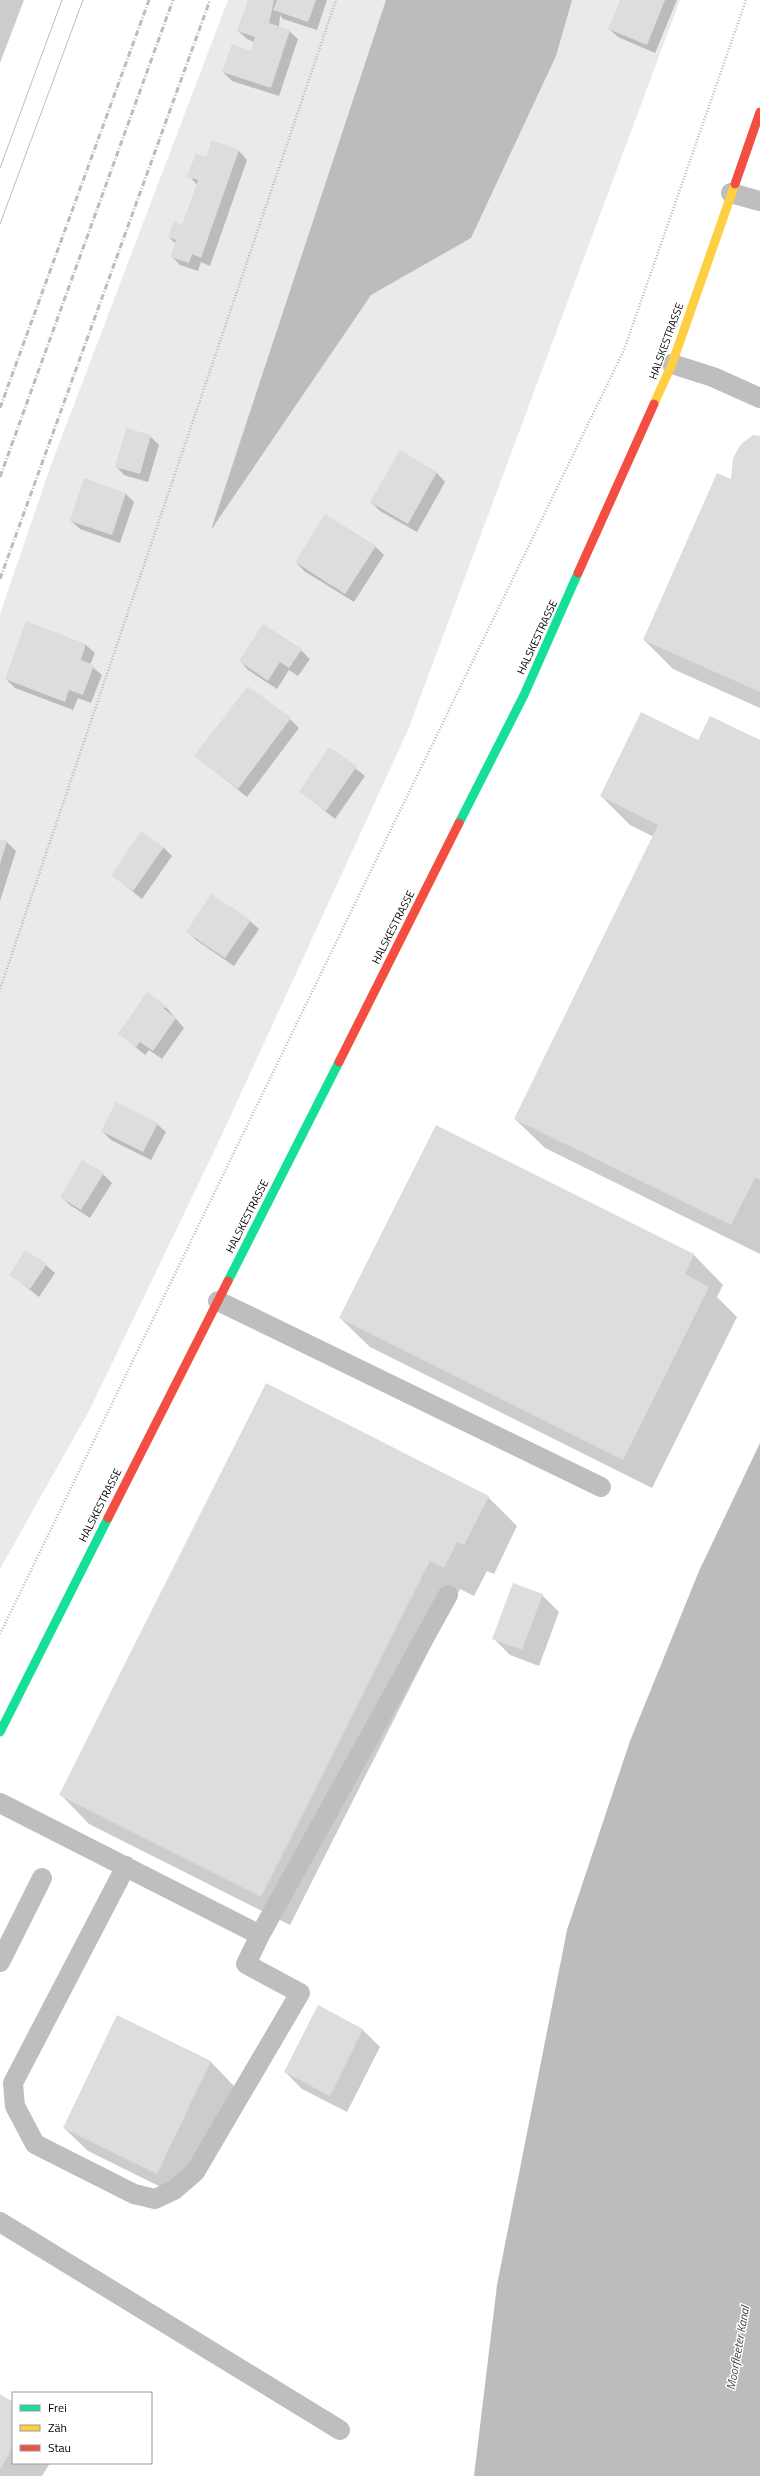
<svg xmlns="http://www.w3.org/2000/svg" width="760" height="2476" font-family="'Titillium Web',sans-serif">
<style>
.green{fill:#eaeaea}
.water{fill:#bcbcbc}
.shadow{fill:#0003}
.building{fill:#ddd}
.lines{fill:none;stroke-linecap:round;stroke-linejoin:round}
.path{stroke:#b8b8b8;stroke-width:2.5;stroke-dasharray:1 2;stroke-linecap:butt}
.lane{stroke:#bebebe;stroke-width:20}
.fast{stroke:#16e098;stroke-width:9}
.slow{stroke:#ffcf43;stroke-width:9}
.jam{stroke:#f24e42;stroke-width:9}
.tram{stroke:#bdbdbd;stroke-width:1}
.rail{stroke:#bdbdbd;stroke-width:3;stroke-dasharray:6 2 1 2;stroke-linecap:butt}
.labels{text-anchor:middle;stroke-width:3;stroke-linejoin:round;paint-order:stroke}
.street-label{font-size:11px;fill:#000;stroke:#fff}
.water-label{font-size:12px;font-style:italic;fill:#414141;stroke:#fff}
</style>
<rect width="100%" height="100%" fill="#fff"/>
<path class="green" d="M228 0H680L408 730 219 1141 90 1409 0 1569V614L51 465Z"/>
<path class="water" d="M386 0H572L556 56 471 238 371 295 211 530Z
M760 1443V2476H474L497 2285 567 1930 630 1741 699 1571Z"/>
<path class="shadow" d="M0 0H24L0 63Z
M249 0H327L317 30 283 19 280 15 279 27 289 31 298 39 279 96 232 81 223 72 251 52 254 42 247 39 238 31Z
M621 0H677L655 53 618 37 609 29Z
M213 142 239 151 247 160 210 266 201 262 198 271 180 265 171 256 176 244 169 237 183 226 197 185 189 176 207 158Z
M150 436 159 445 148 482 124 475 116 466Z
M760 438V708L673 669 644 640Z
M400 452 437 473 445 482 417 532 380 511 371 502Z
M126 494 134 502 120 543 80 529 71 521Z
M375 546 384 555 354 602 304 571 296 562Z
M27 623 86 645 95 653 90 665 102 675 91 703 78 698 73 710 15 688 6 679Z
M264 625 301 650 310 659 298 676 289 670 277 689 248 670 240 661Z
M290 719 299 728 247 797 196 756Z
M699 741H760V1254L545 1148 515 1119 654 837 630 825 601 796Z
M330 748 365 776 335 819 300 791Z
M0 840 7 842 16 851 0 901Z
M163 847 172 856 142 899 112 875Z
M250 921 259 929 234 966 196 940 188 932Z
M166 1007 184 1028 162 1059 149 1050 145 1055 119 1033Z
M157 1124 166 1132 151 1160 111 1140 102 1131Z
M436 1126 694 1255 723 1285 717 1297 737 1317 652 1488 370 1347 340 1318Z
M103 1174 112 1183 90 1218 70 1205 61 1197Z
M46 1265 55 1273 39 1297 10 1274Z
M488 1497 517 1526 494 1574 487 1571 474 1596 460 1589 290 1925 89 1824 60 1794Z
M542 1595 559 1612 539 1666 510 1655 493 1638Z
M319 2006 363 2030 380 2047 347 2112 302 2089 285 2072Z
M118 2017 211 2062 234 2086 181 2197 88 2151 64 2128Z
M0 2396 13 2403V2463H50L42 2476H0Z"/>
<path class="building" d="M248 0H274L269 23 290 30 271 88 222 72 232 44 251 51 255 37 237 31Z
M277 0H316L308 22 273 10Z
M620 0H665L647 45 608 29Z
M212 140 239 150 201 258 192 254 189 263 170 257 176 240 168 237 174 221 182 225 198 180 187 177 196 153 206 157Z
M126 428 151 435 140 474 115 467Z
M753 435 760 436V692L643 640 717 473 731 479 733 458 741 444Z
M400 450 437 472 408 524 370 502Z
M84 478 126 493 112 535 70 521Z
M325 514 376 546 345 594 295 562Z
M26 621 86 644 81 660 94 665 83 695 69 690 65 702 5 679Z
M263 624 302 649 289 668 280 662 268 681 239 661Z
M248 686 291 718 238 789 194 756Z
M641 712 698 740 710 716 760 740V1180L755 1178 731 1225 514 1119 658 825 600 796Z
M329 747 357 766 326 811 299 792Z
M141 831 164 847 133 891 111 875Z
M0 839 7 841 0 864Z
M211 894 251 920 225 958 186 932Z
M147 992 166 1006 164 1009 176 1018 153 1051 140 1042 136 1047 118 1034Z
M116 1102 158 1123 143 1152 101 1131Z
M436 1125 694 1254 685 1274 709 1287 623 1460 339 1318Z
M82 1160 104 1173 81 1210 60 1197Z
M25 1250 47 1264 30 1289 9 1275Z
M266 1383 489 1496 464 1545 457 1542 444 1568 430 1561 261 1897 59 1795Z
M513 1583 543 1594 522 1650 492 1639Z
M318 2005 363 2029 330 2096 284 2072Z
M117 2015 211 2061 157 2174 63 2128Z
M0 2394 13 2402V2447L0 2470Z"/>
<g class="lines">
<path class="path" d="M0 989 336 0
M0 1634 624 350 746 0"/>
<path class="lane" d="M731 193 760 201
M672 364 713 377 760 398
M218 1301 601 1487
M0 1803 260 1935 448 1595
M126 1866 13 2083 15 2106 35 2144 134 2194 155 2199 174 2190 195 2172 300 1993 246 1964 260 1935
M0 1962 42 1878
M0 2222 340 2430"/>
<path class="fast" d="M459 823 524 695 578 573
M228 1281 339 1062
M0 1732 108 1518"/>
<path class="slow" d="M654 404 672 364 735 184"/>
<path class="jam" d="M735 184 760 112
M578 573 654 404
M339 1062 459 823
M108 1518 228 1281"/>
<path class="tram" d="M0 168 62 0
M0 224 83 0"/>
<path class="rail" d="M0 408 149 0
M0 477 173 0
M0 579 210 0"/>
</g>
<g class="labels">
<g class="street-label">
<text transform="translate(666 341) rotate(-70)" y="4">HALSKESTRASSE</text>
<text transform="translate(537 637) rotate(-65)" y="4">HALSKESTRASSE</text>
<text transform="translate(393 927) rotate(-63)" y="4">HALSKESTRASSE</text>
<text transform="translate(247 1216) rotate(-63)" y="4">HALSKESTRASSE</text>
<text transform="translate(100 1505) rotate(-63)" y="4">HALSKESTRASSE</text>
</g>
<g class="water-label">
<text transform="translate(738 2348) rotate(-80)" y="4">Moorfleeter Kanal</text>
</g>
</g>
<rect x="12" y="2392" width="140" height="72" fill="#ffffff" stroke="#999999"/>
<rect x="20" y="2405" width="20" height="6" fill="#16e098" stroke="#999999"/>
<text x="48" y="2412" font-size="12" fill="#000000">Frei</text>
<rect x="20" y="2425" width="20" height="6" fill="#ffcf43" stroke="#999999"/>
<text x="48" y="2432" font-size="12" fill="#000000">Zäh</text>
<rect x="20" y="2445" width="20" height="6" fill="#f24e42" stroke="#999999"/>
<text x="48" y="2452" font-size="12" fill="#000000">Stau</text>
</svg>
